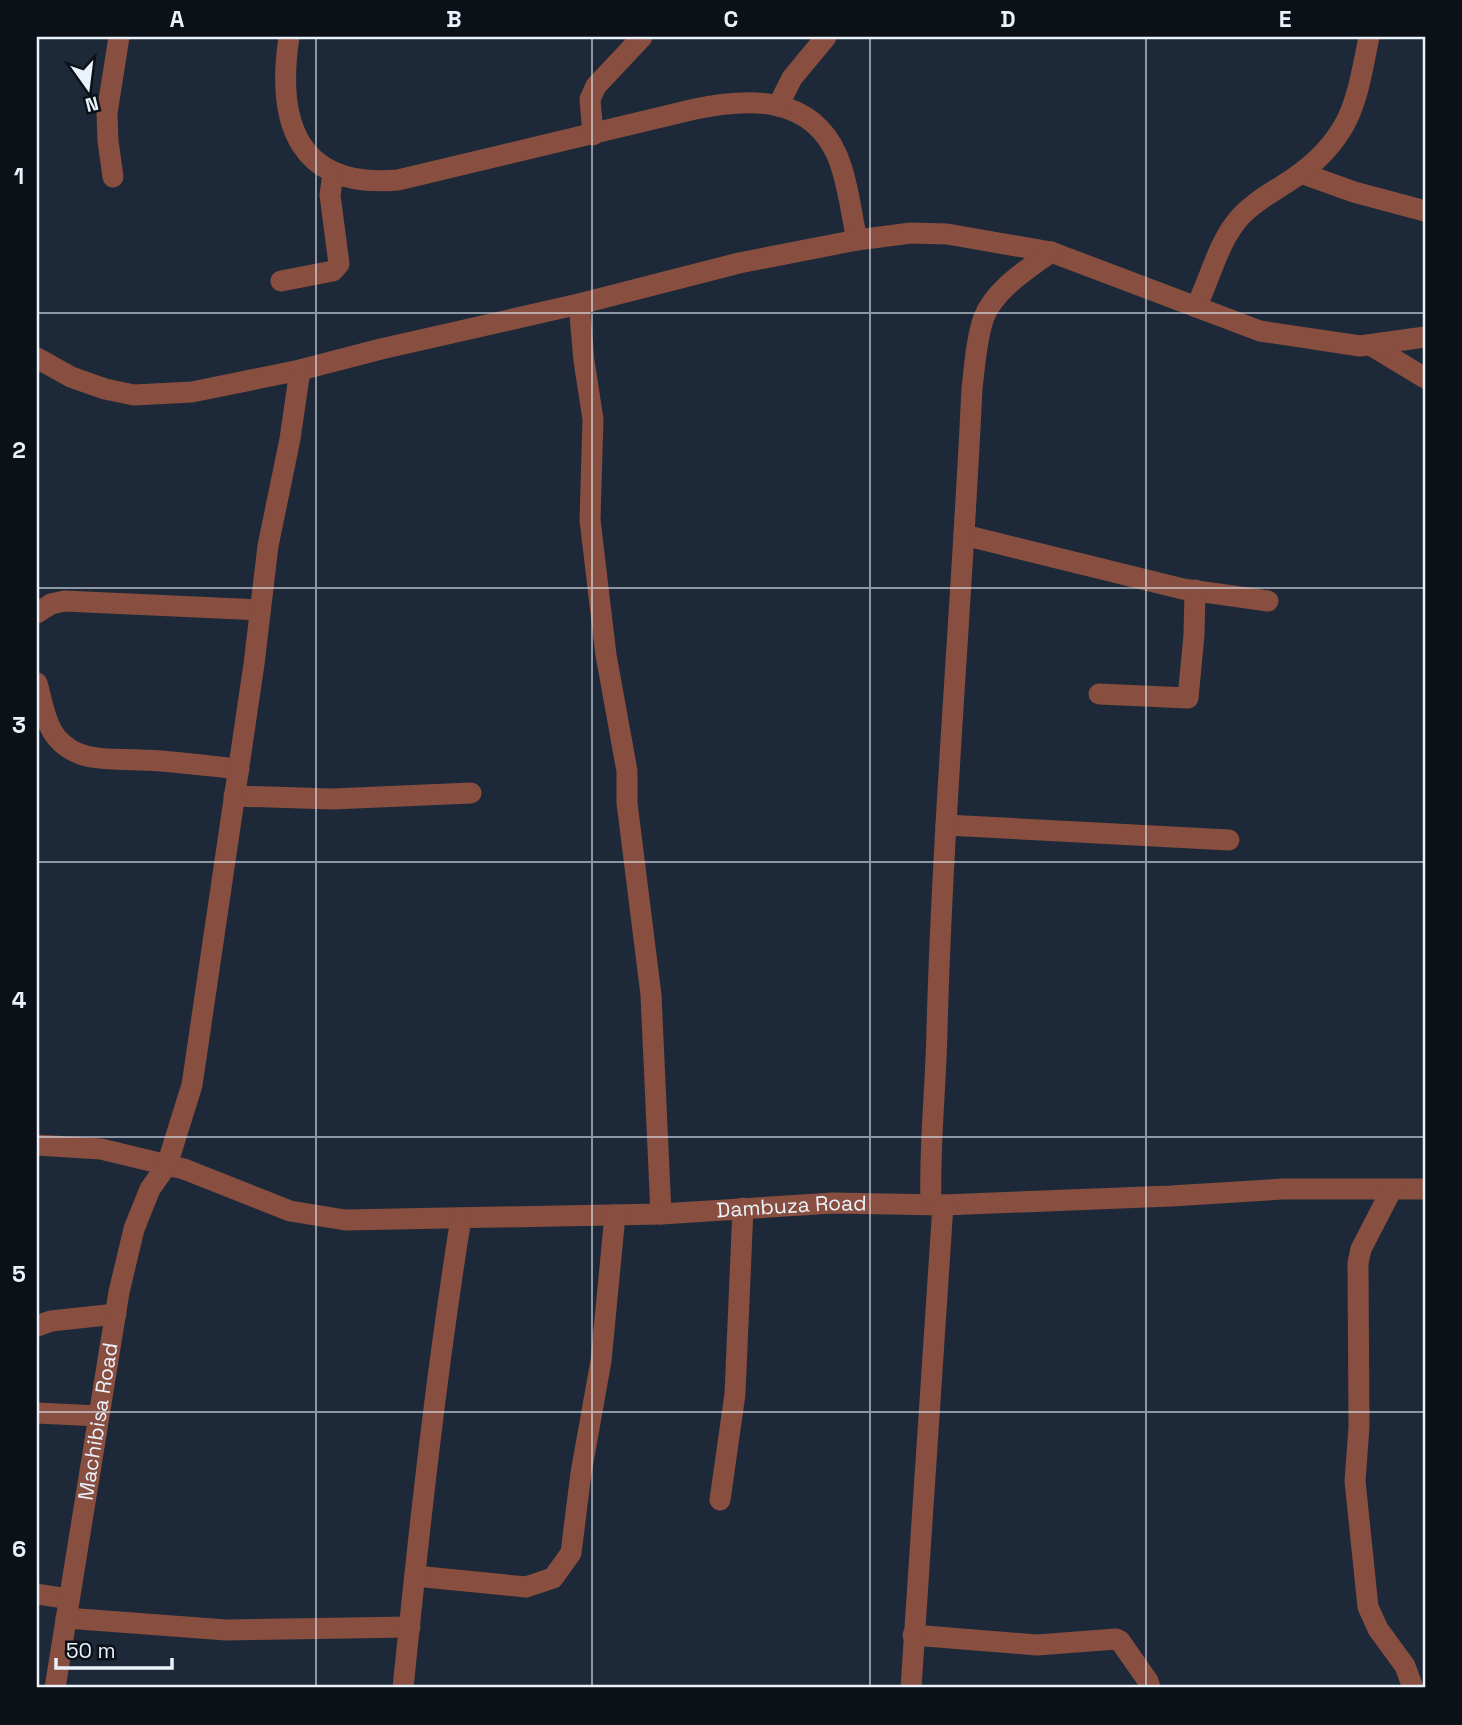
<svg xmlns="http://www.w3.org/2000/svg" width="1462" height="1725" font-family="'Space Grotesk',sans-serif">
<style>
.lines{fill:none;stroke-linecap:round;stroke-linejoin:round}
.minor{stroke:#884e3f;stroke-width:21}
.grid{fill:none;stroke:#eaf2fc;stroke-width:2;stroke-opacity:0.55}
.labels{text-anchor:middle;stroke-width:5;stroke-linejoin:round;paint-order:stroke}
.street-label{font-size:21px;fill:#eaf2fc;stroke:#0c1118}
.neatline{fill:none;stroke:#eaf2fc;stroke-width:2.5}
.grid-label{font-size:23px;text-anchor:middle;font-weight:bold;fill:#eaf2fc}
</style>
<rect width="100%" height="100%" fill="#1d2938"/>
<g class="lines">
<g class="minor">
<path d="M289 37C276 123 298 189 398 180L695 109C749 98 810 95 837 155 848 181 851 213 857 240"/>
<path d="M778 106 792 78 826 37"/>
<path d="M593 135 590 99 596 86 642 37"/>
<path d="M1301 173 1354 192 1425 211"/>
<path d="M113 177 108 141 107 113 119 37"/>
<path d="M281 281 333 271 339 264 330 195 333 173"/>
<path d="M579 304 584 361 593 419 590 520 606 655 627 771V803L651 995 661 1214"/>
<path d="M1196 307C1211 277 1218 241 1241 216 1259 197 1283 187 1302 172 1354 132 1357 96 1369 37"/>
<path d="M1372 346 1425 378"/>
<path d="M37 358 71 377 105 389 134 395 192 392 300 370 381 349 579 304 739 263 857 240 911 233 947 234 1051 252 1260 331 1360 346 1425 337"/>
<path d="M964 535 1183 589 1268 601"/>
<path d="M37 613 51 604 64 601 259 610"/>
<path d="M37 683C42 700 45 724 57 738 79 764 112 758 142 760 174 761 207 766 239 769"/>
<path d="M1099 694 1188 698 1194 635 1195 590"/>
<path d="M234 796 332 799 471 793"/>
<path d="M946 825 1229 840"/>
<path id="s1" d="M37 1145 101 1149 184 1169 290 1211 345 1220 661 1214 833 1203 943 1205 1171 1196 1283 1189H1425"/>
<path d="M1392 1189 1361 1249 1358 1263 1359 1427 1355 1481 1368 1607 1378 1629 1405 1666 1413 1688"/>
<path d="M931 1204C929 1145 936 1088 937 1029 943 815 962 602 972 388 975 365 976 340 984 317 995 289 1028 269 1051 252"/>
<path d="M37 1326 51 1321 116 1314"/>
<path d="M37 1413 98 1416"/>
<path d="M720 1500 735 1394 743 1208"/>
<path d="M415 1576 526 1587 553 1578 571 1553 581 1473 601 1361 615 1215"/>
<path d="M37 1594 69 1599"/>
<path d="M66 1618 226 1630 410 1627"/>
<path d="M913 1635 1037 1645 1116 1639 1120 1641 1148 1681 1150 1688"/>
<path id="s2" d="M55 1688 119 1292 134 1229 150 1189 167 1165 192 1085 254 664 268 546 290 439 300 370"/>
<path d="M403 1688C419 1531 436 1374 461 1218"/>
<path d="M911 1688 943 1205"/>
</g>
</g>
<path class="grid" d="M316 37V1688M592 37V1688M870 37V1688M1146 37V1688M37 313H1425M37 588H1425M37 862H1425M37 1137H1425M37 1412H1425"/>
<g class="labels">
<g class="street-label">
<text dy="7" stroke="none"><textPath href="#s1" startOffset="766">Dambuza Road</textPath></text>
<text dy="7" stroke="none"><textPath href="#s2" startOffset="270">Machibisa Road</textPath></text>
</g>
</g>
<rect width="1462" height="1725" fill="none" stroke="#0c1118" stroke-width="77"/>
<g transform="translate(88 88) rotate(166)" stroke="#0c1118" stroke-width="5" paint-order="stroke">
<path d="M0-5L12 26L0 18L-12 26Z" fill="#eaf2fc"/>
<text y="-10" font-size="19" font-weight="bold" text-anchor="middle" fill="#eaf2fc">N</text>
</g>
<path d="M56 1658v10h116v-10" fill="none" stroke="#eaf2fc" stroke-width="3.5"/>
<text x="66" y="1658" font-size="21" fill="#eaf2fc" stroke="#0c1118" stroke-width="5" paint-order="stroke">50 m</text>
<rect x="38" y="38" width="1386" height="1648" class="neatline"/>
<g class="grid-label">
<text x="177" y="27">A</text>
<text x="454" y="27">B</text>
<text x="731" y="27">C</text>
<text x="1008" y="27">D</text>
<text x="1285" y="27">E</text>
<text x="19" y="184">1</text>
<text x="19" y="458">2</text>
<text x="19" y="733">3</text>
<text x="19" y="1008">4</text>
<text x="19" y="1282">5</text>
<text x="19" y="1557">6</text>
</g>
</svg>
